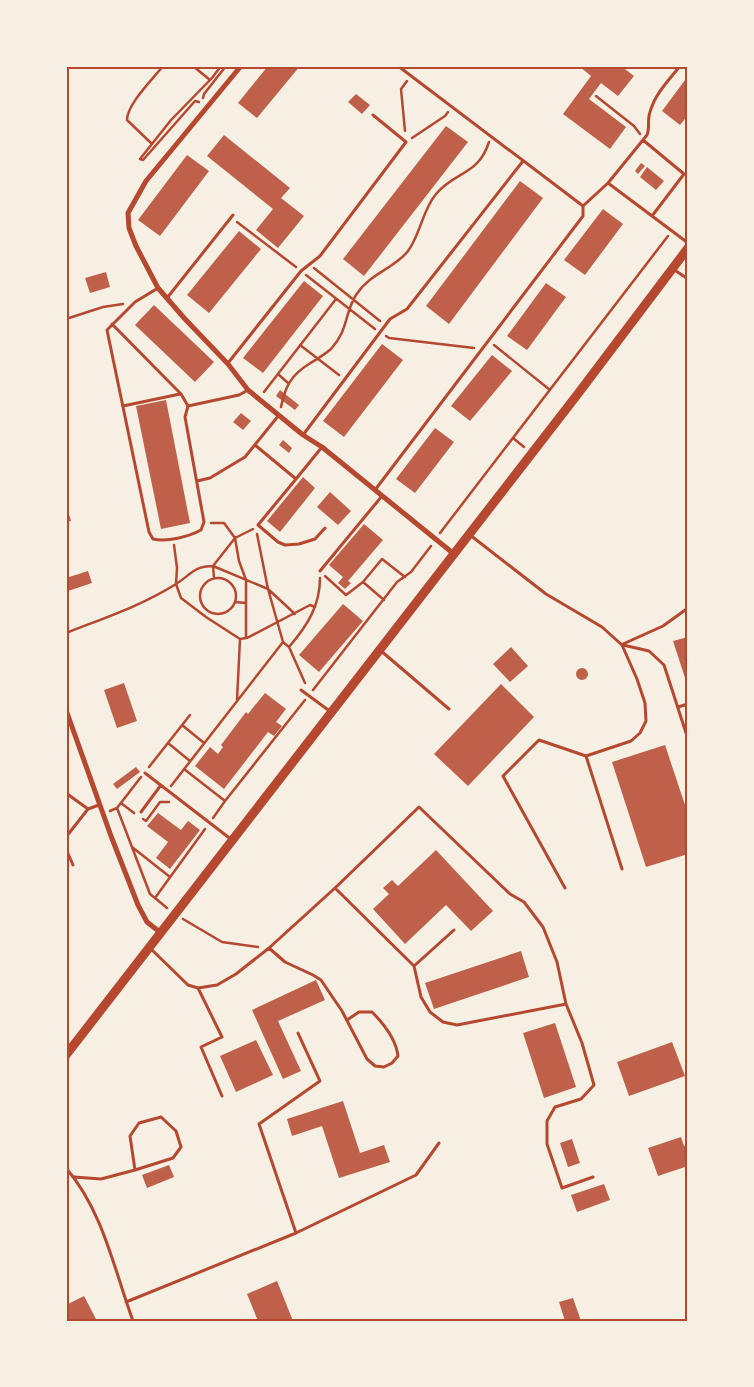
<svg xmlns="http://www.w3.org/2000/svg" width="754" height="1387" font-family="Rubik,sans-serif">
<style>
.building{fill:#bf614a}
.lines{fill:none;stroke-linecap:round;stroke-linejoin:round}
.path{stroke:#b5482f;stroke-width:2.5}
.service{stroke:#b5482f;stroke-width:3}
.minor{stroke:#b5482f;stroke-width:5}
.secondary{stroke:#b5482f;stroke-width:9}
.neatline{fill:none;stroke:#b5482f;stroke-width:2}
</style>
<rect width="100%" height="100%" fill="#f6efe4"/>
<path class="building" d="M268 66H300L257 118 238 103Z
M579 66H621L634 76 618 96 601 83 589 99 626 127 610 149 563 114 591 76Z
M688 76V115L680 125 662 111Z
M356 94 370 105 362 114 348 102Z
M446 126 468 142 364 276 343 259Z
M224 135 290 188 281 198 304 216 278 248 256 230 273 209 207 156Z
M187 155 209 171 160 236 138 220Z
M641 163 645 166 638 174 635 171Z
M647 167 664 181 656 190 640 177Z
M520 181 543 198 449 324 426 306Z
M603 209 623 224 585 275 564 260Z
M239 231 261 249 209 313 187 295Z
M106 272 110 287 90 293 85 278Z
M304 281 323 296 263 373 243 358Z
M546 283 566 297 527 350 507 336Z
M154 305 214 362 195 382 135 325Z
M382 344 403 360 344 437 323 421Z
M492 355 512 371 470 421 451 406Z
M280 390 299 405 295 410 276 396Z
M166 400 190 523 161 529 136 406Z
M241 413 251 421 243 430 233 422Z
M435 428 454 442 415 493 396 479Z
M283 440 292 448 289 453 279 445Z
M303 477 315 488 280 532 267 521Z
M330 492 351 511 338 525 317 507Z
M66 504 71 521 66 522Z
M364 524 383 540 348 581 351 583 345 589 338 583 343 577 329 565Z
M88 571 92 583 68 591 66 578Z
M343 604 363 621 319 672 299 655Z
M688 637V684H687L673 641Z
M511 647 528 666 510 682 493 664Z
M576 674a6 6 0 1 1 12 0a6 6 0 1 1-12 0Z
M124 683 137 721 117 728 104 690Z
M501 684 534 717 468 786 434 754Z
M265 693 286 709 276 722 282 726 274 736 268 732 224 789 195 766 210 747 218 754 223 747 221 745 246 712 248 714Z
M665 745 688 814V854L646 867 612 762Z
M136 767 140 772 117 789 113 784Z
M158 813 181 830 188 821 200 830 170 869 156 858 168 842 147 826Z
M436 850 493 911 471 931 446 905 405 944 373 909 389 894 383 888 392 880 398 886Z
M521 951 529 977 434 1009 425 983Z
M316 980 325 1000 278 1021 301 1071 283 1079 252 1010Z
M555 1023 576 1087 544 1098 523 1033Z
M256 1040 273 1075 236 1092 220 1056Z
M672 1042 685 1076 629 1096 617 1062Z
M343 1101 360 1153 384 1145 390 1162 339 1178 322 1126 292 1136 287 1119Z
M681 1137 684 1146 688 1145V1166L658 1176 648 1148Z
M572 1139 580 1163 568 1167 560 1143Z
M169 1165 174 1177 147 1188 142 1175Z
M604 1184 610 1200 577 1212 571 1195Z
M277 1281 293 1321H258L247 1294Z
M84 1296 96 1319 93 1321H66V1305Z
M573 1298 581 1321H565L559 1302Z"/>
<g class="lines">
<path class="path" d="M193 66 210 80
M596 96 634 126 640 134
M203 98 204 94 226 66
M199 102 195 101 143 160 140 159 171 120 212 78 221 66
M405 131 401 89 407 81
M412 138 445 116 448 112
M152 144 127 120C127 104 153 79 163 66
M237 222 296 267
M314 268 380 321
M306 275 375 329
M66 319 103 307 123 304
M386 336 389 338 474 348
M300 345 339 375
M494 345 550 390
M278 374 288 383
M264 392 336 299
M281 407C285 387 291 375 309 364 317 359 324 355 331 349 349 329 344 314 356 295 370 273 394 269 408 251 421 233 422 211 436 194 455 171 478 176 489 142
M513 438 524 447
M211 523H224L235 538 239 561 246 580V638L240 639
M440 533 668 236
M257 534 268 589 283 642
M174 545 177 568 176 584 181 598 206 617 240 639 237 700
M325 576 346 595 363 582
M200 596a18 18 0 1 1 36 0a18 18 0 1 1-36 0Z
M214 578 213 566 235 538 253 529
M384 600 363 582 382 559 405 577
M235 602 246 603
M66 633C104 618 141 606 176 584 191 575 193 566 213 566L268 589 295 614
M247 638 310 605 315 607
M289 647C307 626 320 606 320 578
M313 690 397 582 411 572 431 546
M182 725 204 743
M168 743 190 761
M149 767 190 715
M184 769 225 801
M171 786 283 642 289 647 305 683
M121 803 134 813
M117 808 150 894 155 898 205 829
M110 811 117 808 141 777
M213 818 225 801 305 700
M143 819 146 821 160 802H169
M132 847 170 877
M155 898 167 908
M183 919 222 942 258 947"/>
<path class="service" d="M643 140 684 174 652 216
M608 183 647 135C650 128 647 120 650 112 655 94 668 81 680 66
M583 206 608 183 688 243
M673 269 688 279
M158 288 135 302 107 330 149 532 153 539C168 542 188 537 201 530L204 522 185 417 188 406 239 395 248 390
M167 298 233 215
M112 324 181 394 188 406
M228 363 301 271 320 256 406 142 373 115
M123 406 180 394
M303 435 390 319 407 309 523 161
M255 445 296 479 322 447
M296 479 258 525 278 542 285 545 299 544 315 539 325 528
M197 481 210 478 245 457 279 415
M375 490 583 216V206L398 66
M470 535 546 594 602 627 622 645 637 679 645 703 646 721 640 733 631 741 586 756
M320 571 382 496
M623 644 663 626 688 608
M623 645 649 651 664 665 688 739
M380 650 449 709
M301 690 331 712
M678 707 688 704
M145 773 232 840
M66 793 88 809 99 805
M141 812 161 785
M66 837 88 809
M66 849 73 865
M565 888 503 776 539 740 586 756 622 869
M150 948 188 985 198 988 217 985 236 974 269 948 335 888 419 807 510 894 524 902 543 927 557 962 566 1004 457 1025 443 1022 430 1012 421 997 414 966 335 888
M269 948 285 962 313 975 321 980 342 1011 367 1059 375 1066 384 1067 392 1063 398 1056C396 1039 384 1024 372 1012H359L347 1020
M414 966 454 930
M198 988 222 1037 201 1047 222 1096
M566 1004 582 1043 594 1085 581 1099 555 1107 547 1121V1144L562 1188 593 1177
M66 1168C103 1211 114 1269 133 1321
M74 1177 101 1179 135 1170 173 1158 181 1147 176 1131 161 1117 139 1123 130 1136 135 1170
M296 1233 259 1124 320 1081 298 1033
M126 1302 296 1233 416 1175 439 1143"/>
<path class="minor" d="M241 66 146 181 128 213 129 228 136 246 158 288 185 319 228 364 248 390 303 435 322 447 454 554
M66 710 111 836 138 905 147 922 161 933"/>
<path class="secondary" d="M66 1055 577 395 688 248"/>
</g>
<rect width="754" height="1387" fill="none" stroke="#f6efe4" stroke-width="135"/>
<rect x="68" y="68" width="618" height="1252" class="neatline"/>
</svg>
